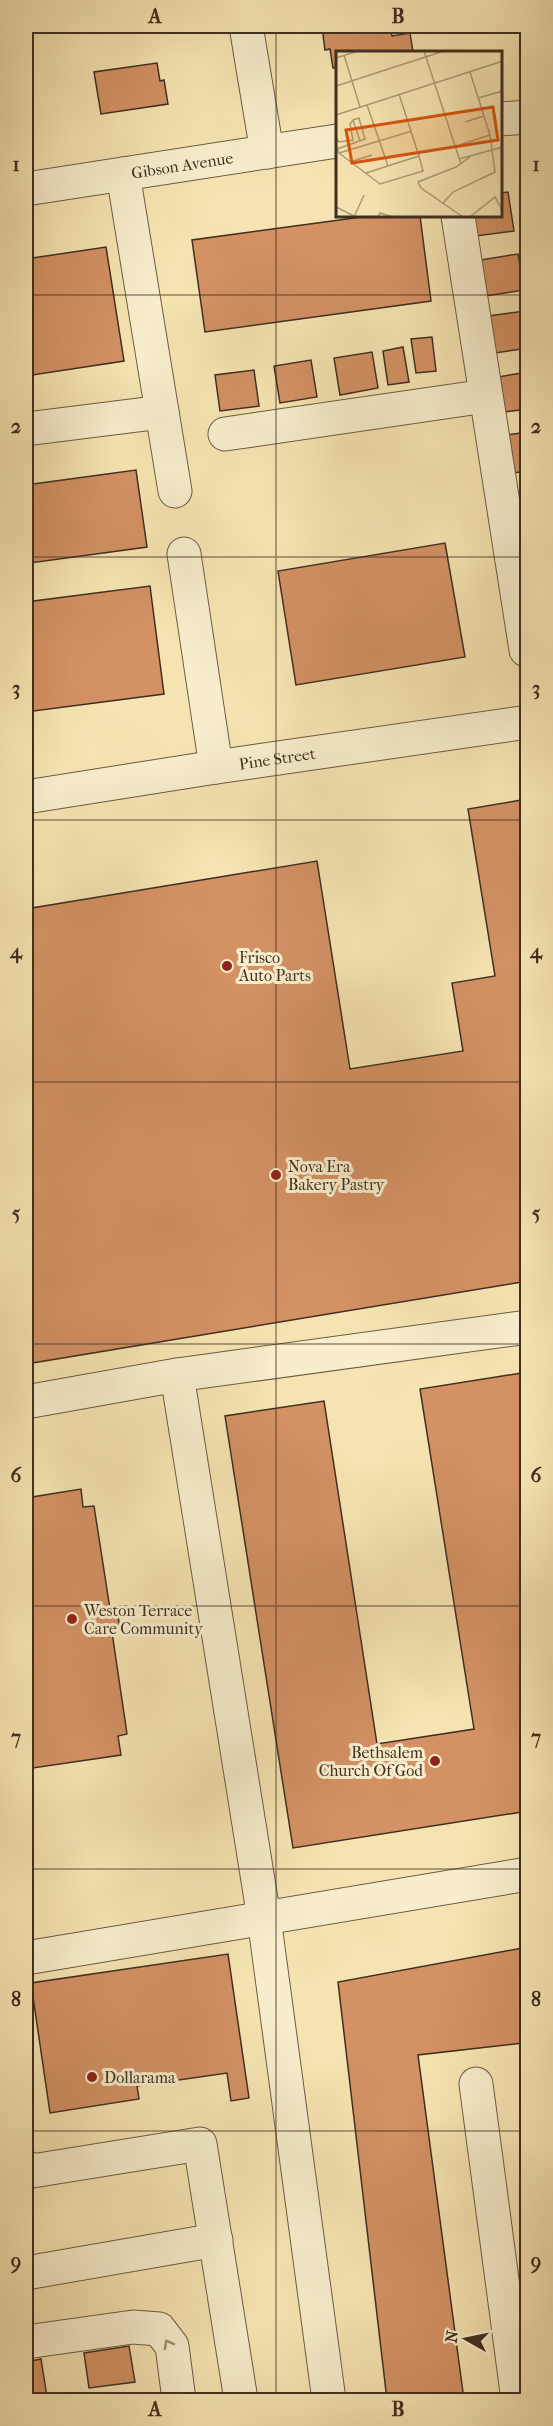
<svg xmlns="http://www.w3.org/2000/svg" width="553" height="2426" font-family="'IM FELL French Canon',serif">
<style>
.building{fill:#d39164;stroke:#3f2e20;stroke-width:1.5}
.lines{fill:none;stroke-linecap:round;stroke-linejoin:round}
.minor-casing{stroke:#6c5c44;stroke-width:35}
.minor{stroke:#f8edcc;stroke-width:33}
.oneway{stroke:#9c8e76}
.grid{fill:none;stroke:#3f2e20;stroke-width:1.5;stroke-opacity:0.55}
.poi-dot{fill:#8f2418;stroke:#f8edcc;stroke-width:2}
.labels{text-anchor:middle;stroke-width:6;stroke-linejoin:round;paint-order:stroke}
.street-label{font-size:16px;fill:#3f2e20;stroke:#f8edcc}
.poi-label{font-size:16px;fill:#3f2e20;stroke:#f8edcc;text-anchor:start}
.inset-road{fill:none;stroke:#ac9b77;stroke-width:1.5}
.view{fill:#d7550e;fill-opacity:0.15;stroke:#d7550e;stroke-width:3}
.inset-edge{fill:none;stroke:#3f2e20;stroke-width:3}
.neatline{fill:none;stroke:#3f2e20;stroke-width:2}
.grid-label{font-size:20px;text-anchor:middle;font-weight:bold;fill:#3f2e20}
</style>
<rect width="100%" height="100%" fill="#f5e4b1"/>
<filter id="stains"><feTurbulence type="fractalNoise" baseFrequency=".00333" numOctaves="4"/><feColorMatrix values="0 0 0 0 .2 0 0 0 0 .09 0 0 0 0 .02 0 0 0 .5 -.17"/></filter>
<radialGradient id="worn" r=".72"><stop offset=".6" stop-color="#630" stop-opacity="0"/><stop offset="1" stop-color="#630" stop-opacity=".3"/></radialGradient>
<path class="building" d="M329 26H390L392 36 410 33 413 52H337V68H333L330 49 325 50 322 27Z
M157 63 160 81 164 80 168 104 101 114 94 72Z
M508 192 514 231 476 236 473 216H500V193Z
M369 216H420L431 301 205 332 192 240Z
M106 247 124 361 26 376V259Z
M518 254 524 290 486 296 480 260Z
M525 311 528 348 495 353 489 316Z
M432 337 436 371 416 373 411 339Z
M403 347 409 382 388 385 383 351Z
M372 352 378 388 340 395 334 358Z
M311 360 317 397 280 403 274 366Z
M254 370 259 406 220 411 215 375Z
M528 372V409L503 412 497 377Z
M528 432V471L513 473 506 435Z
M136 470 147 547 30 563 26 529V485Z
M528 492V531L521 532 516 494Z
M445 543 465 657 296 685 278 571Z
M150 586 164 694 26 712V602Z
M528 799V1281L26 1364V909L317 861 350 1069 463 1051 452 983 495 976 468 809Z
M528 1372V1811L293 1848 225 1416 324 1401 377 1744 474 1729 420 1389Z
M81 1489 83 1507 94 1506 110 1609 117 1608 120 1630 112 1632 127 1734 118 1736 121 1755 26 1769V1498Z
M528 1947V2074L523 2043 418 2055 464 2400H387L338 1982Z
M228 1954 249 2098 231 2101 227 2073 137 2086 139 2099 50 2113 31 1983Z
M129 2346 135 2382 89 2388 84 2353Z
M41 2359 47 2397 26 2400V2362Z"/>
<g class="lines">
<defs>
<g id="minor">
<path d="M246 26 267 152"/>
<path d="M500 119 528 117"/>
<path d="M123 174 175 491"/>
<path id="s1" d="M26 189 337 141"/>
<path d="M458 216 526 650"/>
<path d="M34 428 162 412"/>
<path d="M225 434 486 396"/>
<path d="M184 554 216 767"/>
<path id="s2" d="M26 797 216 767 528 722"/>
<path d="M177 1375 264 1918 329 2400"/>
<path d="M26 1402 177 1375 528 1327"/>
<path d="M26 1958 528 1874"/>
<path d="M476 2084 518 2400"/>
<path d="M26 2167V2172L200 2144 241 2400"/>
<path d="M26 2273 216 2240"/>
<path d="M26 2342 133 2327 159 2329 172 2346 179 2400"/>
</g>
</defs>
<use href="#minor" class="minor-casing"/>
<use href="#minor" class="minor"/>
</g>
<defs><path id="oneway-chevron" d="M-2-3.5L2.5 0L-2 3.5" fill="none" stroke-width="1.6" stroke-linecap="round" stroke-linejoin="round" transform="scale(1.5)"/></defs>
<use class="oneway" href="#oneway-chevron" transform="translate(168 2344) rotate(-118)"/>
<path class="grid" d="M276 26V2400M26 295H528M26 557H528M26 820H528M26 1082H528M26 1344H528M26 1606H528M26 1869H528M26 2131H528"/>
<g class="poi-dot">
<circle cx="227" cy="966" r="6"/>
<circle cx="276" cy="1175" r="6"/>
<circle cx="72" cy="1619" r="6"/>
<circle cx="435" cy="1761" r="6"/>
<circle cx="92" cy="2077" r="6"/>
</g>
<g class="labels">
<g class="street-label">
<text dy="6" stroke="none"><textPath href="#s1" startOffset="158">Gibson Avenue</textPath></text>
<text dy="6" stroke="none"><textPath href="#s2" startOffset="254">Pine Street</textPath></text>
</g>
<g class="poi-label">
<text x="239" y="963">Frisco<tspan x="239" dy="18">Auto Parts</tspan></text>
<text x="288" y="1172">Nova Era<tspan x="288" dy="18">Bakery Pastry</tspan></text>
<text x="84" y="1616">Weston Terrace<tspan x="84" dy="18">Care Community</tspan></text>
<text x="423" y="1758" text-anchor="end">Bethsalem<tspan x="423" dy="18">Church Of God</tspan></text>
<text x="104" y="2083">Dollarama</text>
</g>
</g>
<g transform="translate(336 51)">
<rect width="166" height="166" fill="#f5e4b1"/>
<path class="inset-road" d="M88 0 125 113M8 4 24 56M0 7 22 0M0 35 108 0M142 47 167 40M31 54 52 115M0 64 167 10M129 71 148 65M0 86 3 91 17 89 14 73 17 69M24 90 17 69 23 67 26 78M0 94 3 102 76 80M123 94 154 84M1 98 29 88 26 78 38 74M3 102 44 133 87 120 83 105M123 108 167 96M14 111 36 104M30 122 83 105 63 43M107 152 117 141 159 121 154 84 134 21M0 156 20 166M18 166 28 144M42 166 44 162 57 166M127 166 85 137 82 131 120 116 134 106M134 166 159 146 167 161"/>
<path class="view" d="M157 56 162 89 16 112 10 79Z"/>
<rect width="166" height="166" class="inset-edge"/>
</g>
<rect width="553" height="2426" fill="none" stroke="#f5e4b1" stroke-width="66"/>
<g transform="translate(466 2339) rotate(279)" stroke="#f8edcc" stroke-width="4.5" paint-order="stroke">
<path d="M0-4.5L10 22L0 15L-10 22Z" fill="#3f2e20"/>
<text y="-9" font-size="16" font-weight="bold" text-anchor="middle" fill="#3f2e20">N</text>
</g>
<rect x="33" y="33" width="487" height="2360" class="neatline"/>
<g class="grid-label">
<text x="155" y="23">A</text>
<text x="398" y="23">B</text>
<text x="16" y="171">1</text>
<text x="536" y="171">1</text>
<text x="16" y="433">2</text>
<text x="536" y="433">2</text>
<text x="16" y="695">3</text>
<text x="536" y="695">3</text>
<text x="16" y="958">4</text>
<text x="536" y="958">4</text>
<text x="16" y="1220">5</text>
<text x="536" y="1220">5</text>
<text x="16" y="1482">6</text>
<text x="536" y="1482">6</text>
<text x="16" y="1744">7</text>
<text x="536" y="1744">7</text>
<text x="16" y="2006">8</text>
<text x="536" y="2006">8</text>
<text x="16" y="2269">9</text>
<text x="536" y="2269">9</text>
<text x="155" y="2416">A</text>
<text x="398" y="2416">B</text>
</g>
<rect width="100%" height="100%" filter="url(#stains)"/>
<rect width="100%" height="100%" fill="url(#worn)"/>
</svg>
